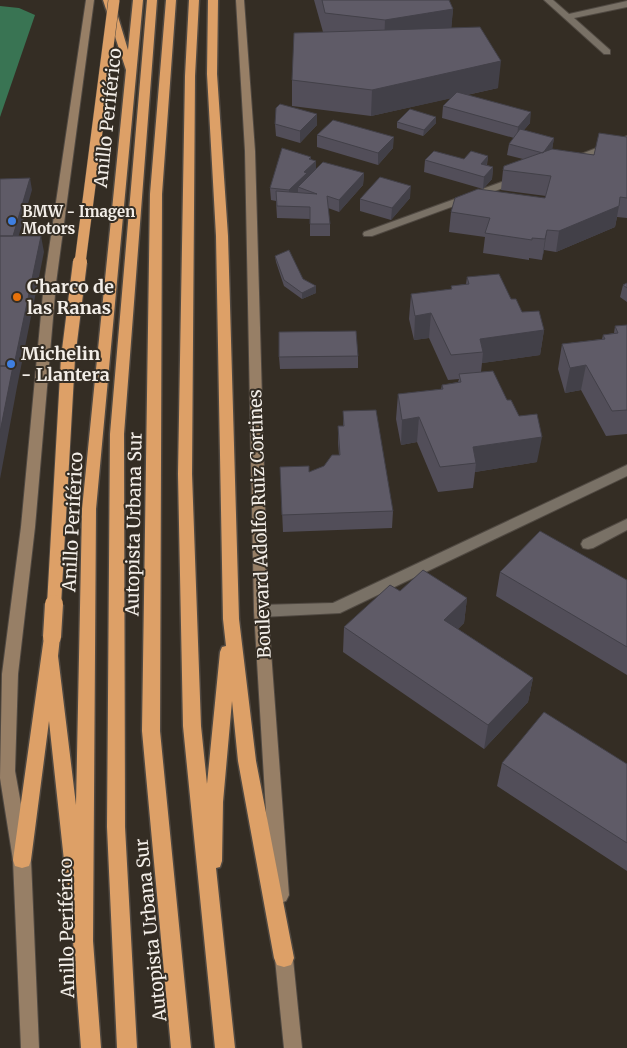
<svg xmlns="http://www.w3.org/2000/svg" width="627" height="1048" font-family="Merriweather,serif">
<style>
.forest{fill:#397453}
.lines{fill:none;stroke-linecap:round;stroke-linejoin:round}
.service-casing{stroke:#504942;stroke-width:2}
.minor-casing{stroke:#504942;stroke-width:2}
.secondary-casing{stroke:#504942;stroke-width:2}
.motorway-casing{stroke:#504942;stroke-width:3}
.service{fill:#797166;fill-rule:evenodd}
.minor{fill:#797166;fill-rule:evenodd}
.secondary{fill:#977f66;fill-rule:evenodd}
.motorway{fill:#dda067;fill-rule:evenodd}
.motorway-bridge-far2-casing{stroke:#504942;stroke-width:12;stroke-linecap:butt}
.motorway-bridge-far1-casing{stroke:#504942;stroke-width:16;stroke-linecap:butt}
.motorway-bridge-casing{stroke:#504942;stroke-width:21;stroke-linecap:butt}
.motorway-bridge-far2{stroke:#dda067;stroke-width:11}
.motorway-bridge-far1{stroke:#dda067;stroke-width:14}
.motorway-bridge{stroke:#dda067;stroke-width:18}
.wall{fill:#524e59}
.shaded-wall{fill:#424048}
.building{fill:#5f5b67;stroke:#424048}
.shop-dot{fill:#3f7fe0;stroke:#342d24;stroke-width:2}
.food-dot{fill:#e8710a;stroke:#342d24;stroke-width:2}
.labels{text-anchor:middle;stroke-width:4;stroke-linejoin:round;paint-order:stroke}
.far-poi-label{font-size:15px;font-weight:bold;fill:#f3eee8;stroke:#342d24;text-anchor:start}
.street-label{font-size:18px;fill:#f3eee8;stroke:#342d24}
.poi-label{font-size:18px;font-weight:bold;fill:#f3eee8;stroke:#342d24;text-anchor:start}
</style>
<rect width="100%" height="100%" fill="#342d24"/>
<path class="forest" d="M0 6 19 8 35 15 0 117Z"/>
<g class="lines">
<defs>
<path id="service" d="M627 136V142L575 162H567L566 160Z
M518 176 523 179 522 181 372 236H364L363 234 364 232Z"/>
<path id="minor" d="M544 0H553L569 14 627 1V7L574 18 610 50V54H604Z
M627 465V476L340 613 261 617 256 615 254 611 256 607 261 605 333 603Z
M627 519V530L593 548 588 549 583 548 581 544 583 540Z"/>
<path id="secondary" d="M86 0H94L56 283 35 527 18 674 15 771 31 860 39 1048H21L13 860 0 778 2 674 21 527 44 283Z
M236 0H244L255 151 268 611 289 895 286 901 280 903 274 901 271 895 254 611 245 151Z
M283 940 289 943 292 949 302 1048H284L274 949 277 943Z"/>
<path id="motorway" d="M103 0H113L128 50 133 0H143L96 509 93 941 101 1048H81L73 941 74 887 68 885 66 879 49 721 31 860 29 866 22 868 15 866 13 860 44 637 46 632 52 631 58 632 60 637 58 656 76 805 82 509 126 70Z
M147 0H157L124 434 125 827 137 1048H117L107 827 110 434Z
M166 0H176L162 194 160 731 191 1048H171L142 731 150 194Z
M189 0H199L195 76 192 474 201 726 207 784 220 652 222 647 226 646 223 619 216 236 207 74 208 0H218L217 74 228 236 239 619 256 761 294 958 291 965 284 967 277 965 274 958 238 761 232 701 223 802 222 861 220 867 216 868 235 1048H215L183 726 178 474 185 76Z"/>
</defs>
<use href="#service" class="service-casing"/>
<use href="#minor" class="minor-casing"/>
<use href="#secondary" class="secondary-casing"/>
<use href="#motorway" class="motorway-casing"/>
<use href="#service" class="service"/>
<use href="#minor" class="minor"/>
<use href="#secondary" class="secondary"/>
<use href="#motorway" class="motorway"/>
<defs>
<path id="motorway-bridge-far2" d="M80 263 114 0"/>
<path id="motorway-bridge-far1" d="M54 605 68 358 80 262"/>
<path id="motorway-bridge" d="M52 637 54 604"/>
</defs>
<use href="#motorway-bridge-far2" class="motorway-bridge-far2-casing"/>
<use href="#motorway-bridge-far1" class="motorway-bridge-far1-casing"/>
<use href="#motorway-bridge" class="motorway-bridge-casing"/>
<use href="#motorway-bridge-far2" class="motorway-bridge-far2"/>
<use href="#motorway-bridge-far1" class="motorway-bridge-far1"/>
<use href="#motorway-bridge" class="motorway-bridge"/>
</g>
<path class="wall" d="M314 0H449L453 9 451 28 498 88 467 95 530 123 524 130 554 138 552 149 594 155 627 137V218L617 217 615 227 556 252 544 250 542 260 529 258V260L483 253 485 237 449 232 451 212 545 198 546 196 501 190 503 170 523 159 507 155 509 144 514 138 442 118 443 106 451 98 371 116 292 106V80L323 32Z
M317 114V125L300 143 276 136 275 124Z
M397 122 436 123 423 136 397 128Z
M317 135 393 148 378 165 317 147Z
M488 156 487 165 493 167 492 179 483 189 424 172 425 160 464 159Z
M311 157V159L316 169 364 173 363 185 339 212 328 208 330 224V236H310V219L277 218 276 201 271 200 270 188Z
M410 198 391 220 360 211V199Z
M275 256 303 279 316 286V293L302 299 284 286 276 262Z
M467 277 511 299 522 312 544 330 540 355 482 363 481 372 507 400 537 462 475 472 473 488 438 492 417 442 401 445 396 419 398 394 441 389 442 385 458 382 459 379 448 380 429 338 414 340 409 319 411 294 451 289V286L466 284Z
M627 283V302L620 297 623 285Z
M627 325V434L606 436 581 390 565 393 558 369 562 344 602 339 603 335 614 333 615 326Z
M358 356V368L280 369 279 357Z
M343 411 393 511 392 528 283 532 280 467 309 472 324 466 339 455 338 443V426H343Z
M500 572 627 580V675L496 596Z
M400 591 467 598 464 623 458 629 533 678 528 702 484 749 343 652 344 627Z
M502 763 627 764V871L497 786Z"/>
<path class="shaded-wall" d="M453 9 451 34 384 46 385 20Z
M501 61 498 88 371 116 372 90Z
M531 112 530 123 517 138 518 127Z
M317 114V125L300 143V131Z
M436 117V123L423 136 424 130Z
M394 137 393 148 378 165V153Z
M554 138 552 150 543 153Z
M488 156 486 168 481 164Z
M311 157V165L316 161V172L298 187V194L290 202 289 190 304 172 309 159Z
M493 167 492 179 483 189 484 177Z
M364 173 363 185 339 212V200Z
M30 178 32 190 14 252 12 240Z
M411 186 410 198 391 220 392 208Z
M619 206 615 227 556 252 559 231Z
M547 230 544 250 542 260 545 239Z
M41 236 44 252 17 387 0 479V432L13 366Z
M316 286V293L302 299V293Z
M431 313 429 338 414 340 415 316Z
M544 330 540 355 482 363 483 352 480 339Z
M586 365 581 390 565 393 570 368Z
M419 417 417 442 401 445 402 420Z
M542 437 537 462 475 472 476 463 473 447Z
M467 598 464 623 441 645 444 620Z
M533 678 528 702 484 749 488 725Z"/>
<path class="building" d="M322 0H449L453 9 385 20 325 13Z
M480 27 501 61 372 90 292 80 294 33Z
M457 92 531 112 518 127 443 106Z
M280 104 317 114 300 131 275 124 276 108Z
M410 109 436 117 424 130 397 122Z
M333 120 394 137 378 153 317 135Z
M520 129 554 138 543 153 509 144Z
M599 133 627 137V198L620 197 619 206 559 231 547 230 545 239 532 238V240L485 233 490 218 451 212 455 198 478 189 545 198 551 176 503 170 504 166 552 149 594 155Z
M282 148 311 157 309 159 316 161 304 172 307 173 289 190 270 188Z
M434 151 464 159 471 151 488 156 481 164 493 167 484 177 425 160Z
M323 162 364 173 339 200 327 196 330 224H310V207L277 206 276 191 317 194 298 187Z
M380 177 411 186 392 208 360 199Z
M30 178 13 236H0V179Z
M0 236H41L13 370V366H0Z
M289 250 303 279 316 286 302 293 284 280 275 256Z
M499 274 511 299H516L522 312 539 311 544 330 480 339 483 352 451 355 431 313 415 316 411 294 452 289 451 286 469 284 467 277Z
M627 283V288L623 285Z
M627 325V410L612 411 586 365 570 368 562 344 605 339 603 335 618 333 615 326Z
M356 331 358 356 279 357V332Z
M0 366H13L0 432Z
M493 371 507 400H511L519 416 537 414 542 437 473 447 476 463 440 467 419 417 402 420 398 394 443 389 442 385 461 382 459 374Z
M376 410 393 511 282 515 280 467 309 466V472L324 466 332 455H340L338 426H344L343 411Z
M540 531 627 580V647L500 572Z
M423 570 467 598 444 620 533 678 488 725 344 627 390 585 400 591Z
M544 712 627 764V843L502 763Z"/>
<g class="shop-dot">
<circle cx="12" cy="221" r="5"/>
<circle cx="11" cy="364" r="5"/>
</g>
<circle class="food-dot" cx="17" cy="297" r="5"/>
<g class="labels">
<g class="far-poi-label">
<text x="22" y="217">BMW - Imagen<tspan x="22" dy="17">Motors</tspan></text>
</g>
<g class="street-label">
<text transform="translate(108 118) rotate(-84)" y="6">Anillo Periférico</text>
<text transform="translate(73 522) rotate(-87)" y="6">Anillo Periférico</text>
<text transform="translate(134 524) rotate(-89)" y="6">Autopista Urbana Sur</text>
<text transform="translate(260 524) rotate(-92)" y="6">Boulevard Adolfo Ruiz Cortines</text>
<text transform="translate(67 928) rotate(-91)" y="6">Anillo Periférico</text>
<text transform="translate(151 930) rotate(-96)" y="6">Autopista Urbana Sur</text>
</g>
<g class="poi-label">
<text x="27" y="293">Charco de<tspan x="27" dy="21">las Ranas</tspan></text>
<text x="21" y="360">Michelin<tspan x="21" dy="21">- Llantera</tspan></text>
</g>
</g>
</svg>
